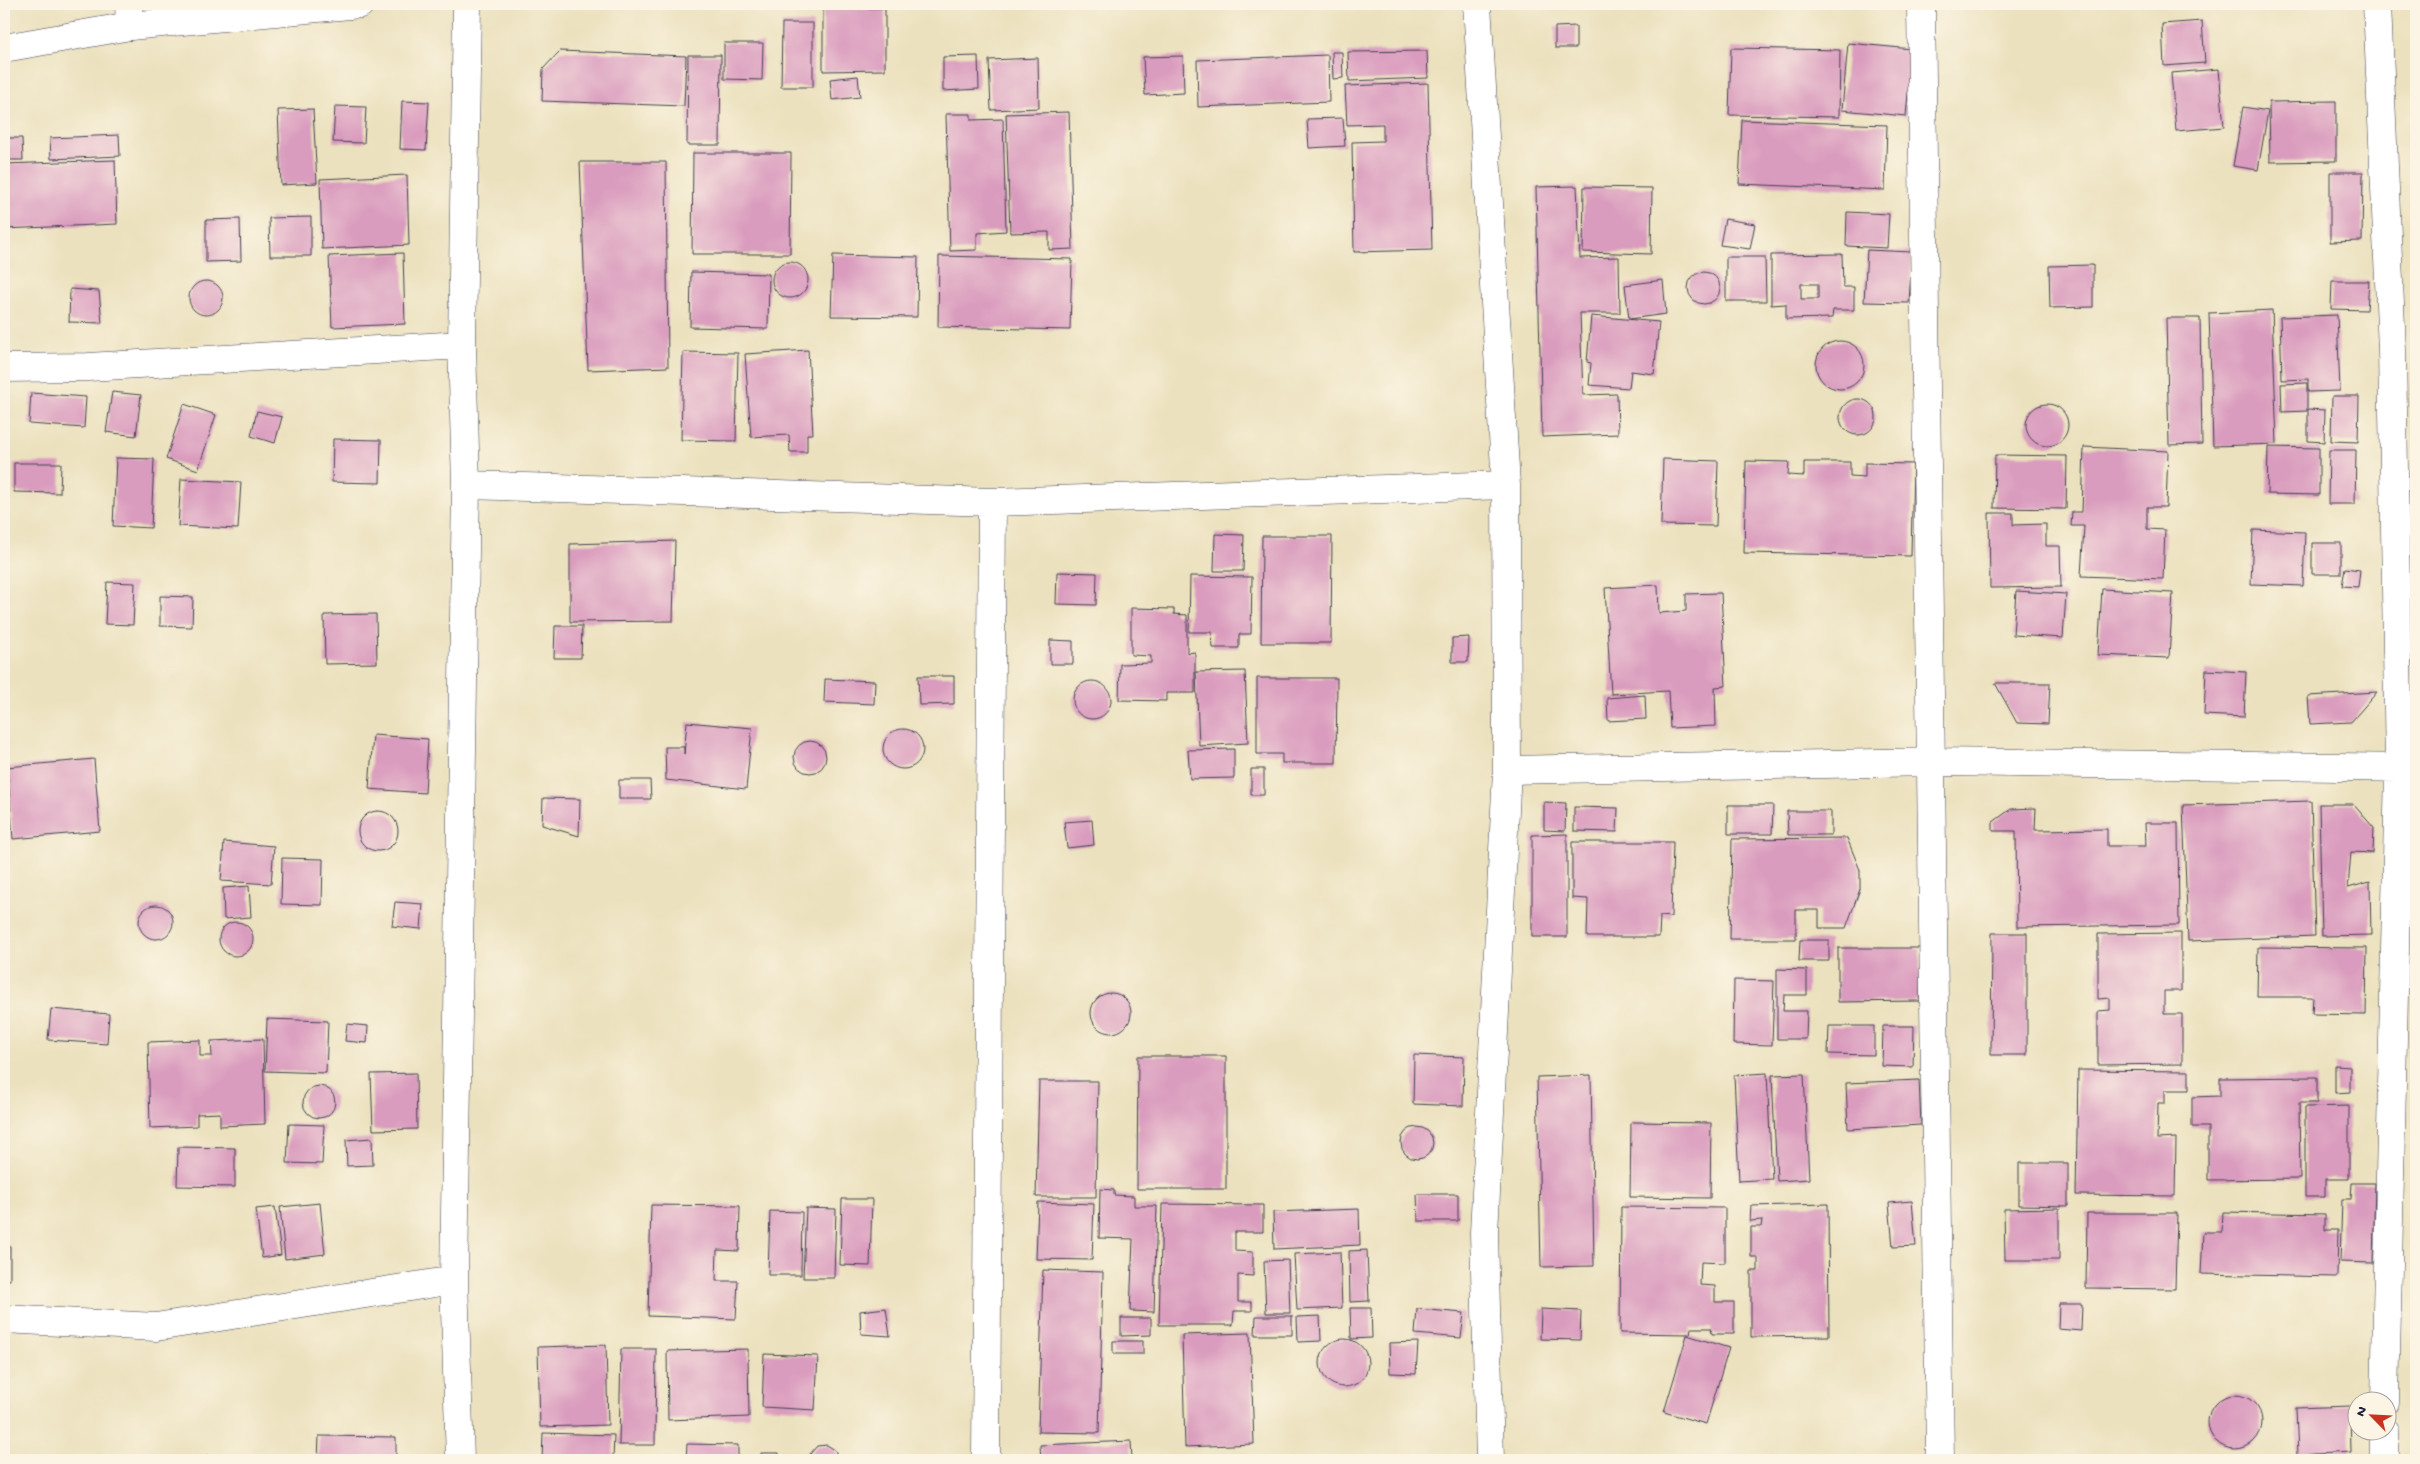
<svg xmlns="http://www.w3.org/2000/svg" width="2420" height="1464" font-family="'Gochi Hand',sans-serif">
<style>
.building{fill:#da9cbe;fill-rule:evenodd}
.lines{fill:none;stroke-linecap:round;stroke-linejoin:round}
.minor-casing{stroke:#403f4f;stroke-width:29}
.highway-casing{stroke:#403f4f;stroke-width:29}
.minor{stroke:#fff;stroke-width:28}
.highway{stroke:#fff;stroke-width:28}
</style>
<rect width="100%" height="100%" fill="#fcf5e5"/>
<filter id="ink" filterUnits="userSpaceOnUse"><feTurbulence type="fractalNoise" baseFrequency=".02" numOctaves="2"/><feDisplacementMap in="SourceGraphic" scale="10" xChannelSelector="R" yChannelSelector="G"/><feConvolveMatrix kernelMatrix="1 2 1 2 8 2 1 2 1" color-interpolation-filters="sRGB"/></filter>
<filter id="wash" filterUnits="userSpaceOnUse"><feTurbulence type="fractalNoise" baseFrequency=".0096" numOctaves="4" result="noise"/><feDisplacementMap in="SourceGraphic" scale="20" xChannelSelector="R" yChannelSelector="G"/><feGaussianBlur stdDeviation="1.12" result="paint"/><feColorMatrix in="noise" values="0 0 0 0 0 0 0 0 0 0 0 0 0 0 0 0 0 1.4 0 .05"/><feComposite in="paint" operator="in"/></filter>
<g filter="url(#wash)">
<rect width="100%" height="100%" fill="#ebe1be"/>
<g id="blocks">
<path class="building" d="M823 8H885V70L823 71Z
M2202 21 2205 63 2164 66 2162 24Z
M782 23H813V87H781Z
M1576 26V48H1555V27Z
M724 43H763L762 80 724 79Z
M1848 43 1912 49 1906 116 1842 110Z
M1731 48 1840 50 1839 117 1729 115Z
M560 51 686 56 684 106 542 101 543 69Z
M1427 51 1428 78 1349 81 1348 52Z
M1332 52H1342L1343 78 1333 79Z
M688 55H721L720 145H687Z
M1328 55 1329 102 1198 107 1197 60Z
M978 56 979 89 943 91V57Z
M1183 56 1184 93 1145 95 1143 57Z
M1038 58 1039 108 991 110 989 60Z
M2219 69 2224 127 2176 131 2171 73Z
M858 76 860 97 832 100 830 79Z
M1428 83 1432 250 1354 252 1352 142 1383 141V124L1347 125 1345 86Z
M402 101 429 102 426 150 400 149Z
M2336 101V161L2270 162 2269 102Z
M335 106 366 107 364 143 333 142Z
M2243 107 2268 111 2258 170 2233 166Z
M313 109 317 183 281 185 278 110Z
M1069 112 1073 249 1049 250V232L1010 233 1006 114Z
M946 114H971V120L1003 119 1006 231 977 233V250L950 251Z
M1343 118 1345 146 1309 148 1307 119Z
M1742 120 1887 125 1885 190 1739 184Z
M119 135 120 156 51 159 50 138Z
M4 138H22L23 160H4Z
M693 153H791L790 254H692Z
M115 160 117 224 4 229V164Z
M580 162H666L668 367 588 370Z
M2330 172H2363L2362 241 2330 242Z
M407 175 409 245 322 249 320 179Z
M1577 186 1580 258 1619 257 1620 313H1580L1583 395 1617 394 1618 434 1542 437 1536 187Z
M1584 187 1652 188 1651 254 1583 252Z
M1847 212 1889 214 1887 248 1846 246Z
M311 217V256H270L269 218Z
M240 219 241 261 206 262V220Z
M1725 219 1755 224 1750 249 1720 245Z
M1867 250 1912 252 1909 303 1864 302Z
M403 253 405 324 332 327 329 256Z
M1842 254 1843 287H1854V310H1833L1832 318 1786 319V304L1771 305V255ZM1801 284H1818V299H1801Z
M833 255 918 257 917 317 831 316Z
M939 256 1072 259 1070 330 938 327Z
M1726 257H1765L1766 301H1726Z
M772 280a18 18 0 1 1 36 0a18 18 0 1 1-36 0Z
M2093 265V307L2050 308 2049 266Z
M691 272 769 274 768 329 690 327Z
M1688 288a16 16 0 1 1 32 0a16 16 0 1 1-32 0Z
M1663 280 1666 314 1629 319 1625 285Z
M2332 281H2369L2367 310 2331 309Z
M189 298a17 17 0 1 1 34 0a17 17 0 1 1-34 0Z
M70 289 99 291 102 323 69 322Z
M2272 310 2277 444 2213 446 2209 313Z
M2337 315 2340 391 2308 392V379L2282 380 2280 317Z
M1591 316 1659 322 1654 374 1631 371 1629 388 1589 385 1591 363 1587 362Z
M2166 318H2200L2202 444 2169 445Z
M1816 365a24 24 0 1 1 48 0a24 24 0 1 1-48 0Z
M808 350 813 434H807V452H790L789 435 751 437 745 354Z
M683 352 738 353 736 441 681 440Z
M2307 383V411L2282 412 2281 384Z
M112 392 141 395 136 436 106 432Z
M31 393 86 397 84 428 29 424Z
M2332 396H2359L2358 442 2331 441Z
M1840 417a18 18 0 1 1 36 0a18 18 0 1 1-36 0Z
M2026 425a21 21 0 1 1 42 0a21 21 0 1 1-42 0Z
M184 404 216 415 198 470 166 459Z
M2308 409 2325 410 2324 442 2308 441Z
M257 411 282 417 275 443 251 436Z
M333 439 381 440 380 483 332 482Z
M2084 447 2168 451 2166 507H2147V529L2165 530 2163 579 2081 576 2084 526H2071L2072 512H2082Z
M2268 447 2319 448V495L2267 494Z
M2329 450H2356L2355 504H2328Z
M1995 455 2067 456 2066 509 1994 508Z
M116 458 154 459 151 528 113 526Z
M1663 459 1718 461 1716 526 1661 525Z
M1746 461 1789 462 1788 475 1804 476V462H1850V476L1865 477V463L1913 464 1911 556 1744 553Z
M14 463H61L60 493 14 492Z
M181 479 241 482 238 529 178 526Z
M1989 513H2013V525L2046 524V546H2060L2061 587 1990 588Z
M2253 530 2305 532 2303 586 2251 584Z
M1215 534 1244 535 1243 571H1214Z
M1262 536H1332L1331 643H1261Z
M675 541 673 621 570 622V544Z
M2312 543H2341V574H2312Z
M2345 568 2360 570 2358 587 2342 586Z
M1057 572 1097 573 1096 605 1056 604Z
M1190 576 1252 577 1251 634H1239V648H1213L1212 632H1189Z
M107 582 135 583 133 625 105 624Z
M1658 585 1659 613 1686 611V594L1721 593 1726 686 1715 687 1716 726 1670 728 1668 691 1611 694 1605 588Z
M2102 589 2173 593 2169 658 2098 655Z
M2016 591 2066 594 2063 638 2013 635Z
M160 596 193 597 192 627 160 626Z
M1131 608 1174 609V614L1187 615V653L1195 652V693H1166V701L1119 700 1120 664 1151 663V656L1131 655Z
M376 614 377 663 325 664 324 615Z
M555 626H582L581 658H554Z
M1469 637 1468 662H1452V638Z
M1050 640 1073 641V664H1050Z
M2206 670 2246 672 2244 717 2204 715Z
M1245 671 1248 743 1199 746 1196 672Z
M918 676H954V704L919 705Z
M1257 678H1337L1336 763H1282V754H1257Z
M825 679 875 681 874 704 824 702Z
M1073 700a19 19 0 1 1 38 0a19 19 0 1 1-38 0Z
M1995 683H2050L2048 724 2017 723Z
M2377 692 2351 722 2310 724 2308 696Z
M1645 695 1646 719 1608 721 1607 698Z
M687 722 752 728 746 789 666 780 665 747H684V754Z
M883 749a20 20 0 1 1 40 0a20 20 0 1 1-40 0Z
M373 735 428 739 425 793 369 789Z
M794 757a16 16 0 1 1 32 0a16 16 0 1 1-32 0Z
M1234 749V778L1190 779 1188 750Z
M94 759 100 831 13 839 7 767Z
M1251 769H1264V795H1251Z
M619 780H650L651 799H619Z
M543 798 580 799 579 836 542 825Z
M2311 801 2315 936 2188 941 2183 805Z
M1544 802 1566 803 1565 831 1544 830Z
M2319 804H2353L2374 828 2373 853 2351 852 2348 888 2370 882 2371 935 2322 936Z
M1728 805H1773L1772 834H1728Z
M1574 807 1618 808 1617 832 1574 831Z
M2036 808 2035 830 2107 829V846H2146L2145 823H2178L2179 925 2017 927 2016 831H1993V822L2011 809Z
M1787 811H1831V835H1788Z
M358 831a20 20 0 1 1 40 0a20 20 0 1 1-40 0Z
M1092 820 1094 845 1067 848 1064 822Z
M1567 834V937H1532V835Z
M1847 838 1860 870V889L1846 928H1819V910H1796V939H1730L1732 839Z
M224 842 274 846 271 884 221 881Z
M1572 842H1673L1671 917 1660 916 1659 937H1587L1588 899 1572 898Z
M282 858 323 859 322 905 281 904Z
M249 886 251 917 224 919 223 888Z
M395 902 423 904 421 929 392 926Z
M139 922a17 17 0 1 1 34 0a17 17 0 1 1-34 0Z
M219 939a17 17 0 1 1 34 0a17 17 0 1 1-34 0Z
M1992 933H2027V1055H1991Z
M2181 933V991H2164V1014H2182V1064L2098 1065V1011L2110 1010V998L2098 999V934Z
M1800 940H1829V961H1799Z
M2258 947 2367 948 2366 1015 2312 1014 2313 997H2257Z
M1838 948H1920V1001L1838 1002Z
M1777 969 1807 970V995H1784L1783 1011H1807L1806 1039H1777Z
M1734 980 1774 981 1772 1045 1733 1044Z
M1091 1013a20 20 0 1 1 40 0a20 20 0 1 1-40 0Z
M51 1009 109 1014 107 1044 48 1040Z
M267 1019 328 1021 326 1073 265 1071Z
M347 1024 368 1026 367 1043 345 1041Z
M1829 1026H1874V1055L1828 1054Z
M1883 1026H1914L1913 1067 1882 1066Z
M263 1039 265 1124 220 1126V1113L197 1114V1126L150 1128 148 1042 200 1040V1056H212L211 1041Z
M1414 1055 1464 1057 1463 1106 1413 1104Z
M1138 1056H1226V1189H1137Z
M2335 1065 2350 1066V1092L2335 1093Z
M2078 1070 2189 1071V1090H2165V1103H2158L2157 1139 2176 1138 2175 1196 2076 1195Z
M416 1073 417 1129 373 1130 371 1074Z
M1767 1073 1772 1179 1739 1181 1734 1075Z
M1804 1074 1809 1179 1777 1181 1772 1075Z
M1591 1075 1594 1266 1541 1267 1537 1077Z
M2317 1077V1103H2299L2300 1179 2208 1180V1127H2192V1097L2220 1096V1078Z
M1919 1080 1921 1125 1848 1129 1846 1083Z
M1039 1081H1098L1096 1197H1036Z
M303 1102a16 16 0 1 1 32 0a16 16 0 1 1-32 0Z
M2349 1106V1179H2325V1197H2305V1107Z
M1631 1122 1711 1123 1710 1198 1630 1197Z
M289 1124 324 1125 322 1164 287 1163Z
M1401 1143a16 16 0 1 1 32 0a16 16 0 1 1-32 0Z
M372 1138 373 1165 347 1166 346 1140Z
M178 1147 235 1148V1187L177 1186Z
M2019 1163H2068V1206L2019 1205Z
M2352 1183H2375L2373 1263 2340 1262 2342 1199H2351Z
M1100 1189 1114 1190V1195L1134 1196V1206H1157L1154 1312 1130 1311 1133 1239 1099 1238Z
M1417 1194H1458V1221H1418Z
M842 1199H872L870 1266 840 1265Z
M1912 1201 1916 1246 1893 1247 1889 1203Z
M1038 1202 1094 1204 1092 1260 1036 1259Z
M320 1203 325 1254 285 1259 280 1207Z
M1162 1204 1263 1205V1232H1235V1251L1253 1252V1276L1238 1275V1302H1252V1311H1234L1233 1325H1159Z
M1828 1204 1829 1336 1751 1337V1271H1758V1257H1751V1227H1761L1762 1220 1750 1221 1751 1206Z
M651 1205 740 1206 739 1251 717 1250 716 1281H738L736 1319 648 1316Z
M275 1207 281 1255 262 1258 256 1209Z
M1621 1207 1725 1208V1263L1701 1262 1700 1285 1715 1286V1302H1734V1334H1712L1711 1328H1691L1690 1334 1620 1333Z
M806 1208 836 1209 834 1278H803Z
M2059 1208V1260H2005L2004 1209Z
M1359 1209 1360 1245 1274 1249 1273 1212Z
M770 1211 802 1212 801 1275H768Z
M2223 1212 2325 1214V1230H2338L2337 1277 2201 1274 2203 1232H2222Z
M2087 1213H2177L2175 1289 2086 1288Z
M4 1246H10V1280H4Z
M1367 1250 1369 1301 1350 1302 1349 1251Z
M1340 1252 1342 1308 1297 1310 1294 1254Z
M1288 1260 1290 1313H1266L1264 1261Z
M1043 1270 1103 1272 1099 1433 1038 1432Z
M2059 1304H2082L2081 1331 2058 1329Z
M886 1308 890 1336 861 1334 860 1311Z
M1350 1308H1371L1372 1338 1351 1339Z
M1417 1309 1464 1313 1461 1338 1415 1334Z
M1541 1309 1581 1311 1580 1340 1540 1339Z
M1256 1316H1292V1335H1255Z
M1320 1316 1321 1341 1298 1342 1297 1317Z
M1121 1318H1151V1335L1121 1336Z
M1250 1333 1254 1444 1185 1447 1182 1335Z
M1687 1335 1729 1348 1706 1424 1664 1412Z
M1320 1363a24 24 0 1 1 48 0a24 24 0 1 1-48 0Z
M1113 1341H1143V1354H1113Z
M1418 1342 1416 1374 1390 1373 1389 1343Z
M606 1345 608 1425 540 1427 538 1347Z
M621 1349H656L655 1445H619Z
M748 1349 749 1417 668 1420 667 1351Z
M764 1354 818 1356 815 1410 762 1407Z
M2208 1422a27 27 0 1 1 54 0a27 27 0 1 1-54 0Z
M2350 1406 2351 1452 2298 1455 2296 1408Z
M543 1433 614 1435 613 1460H542Z
M319 1436 396 1437V1460H318Z
M1131 1441 1132 1460H1041L1040 1445Z
M687 1444 738 1445V1460H686Z
M827 1445 835 1450 839 1460H809L810 1454 817 1446Z
M761 1453H779V1460H761Z
M206 1455 227 1459V1460H205Z"/>
</g>
</g>
<g filter="url(#ink)">
<use href="#blocks" fill-opacity="0" stroke="#403f4f" stroke-width="1"/>
<g class="lines">
<defs>
<path id="minor" d="M129 4 130 26
M1477 4 1506 485 1507 770 1484 1233 1490 1460
M1921 4 1940 1460
M2377 4 2392 350 2399 768 2385 1402
M4 368 88 367 462 345
M466 485 992 502 1506 485
M1507 770 1931 762 2416 768
M4 1319 156 1327 454 1280
M460 1460 454 1280 466 485 462 345 467 4
M986 1460 992 502
M2384 1460V1432"/>
<path id="highway" d="M4 48 130 26 360 4"/>
</defs>
<use href="#minor" class="minor-casing"/>
<use href="#highway" class="highway-casing"/>
<use href="#minor" class="minor"/>
<use href="#highway" class="highway"/>
</g>
</g>
<rect width="2420" height="1464" fill="none" stroke="#fcf5e5" stroke-width="20"/>
<g transform="translate(2372 1416) rotate(294)"><circle r="24" fill="#fcf5e5" stroke="#a5a1a1"/>
<path d="M0-4L9 19L0 12L-9 19Z" fill="#c8321e"/>
<text y="-8" font-size="14" font-weight="bold" text-anchor="middle" fill="#22223b">N</text>
</g>
</svg>
